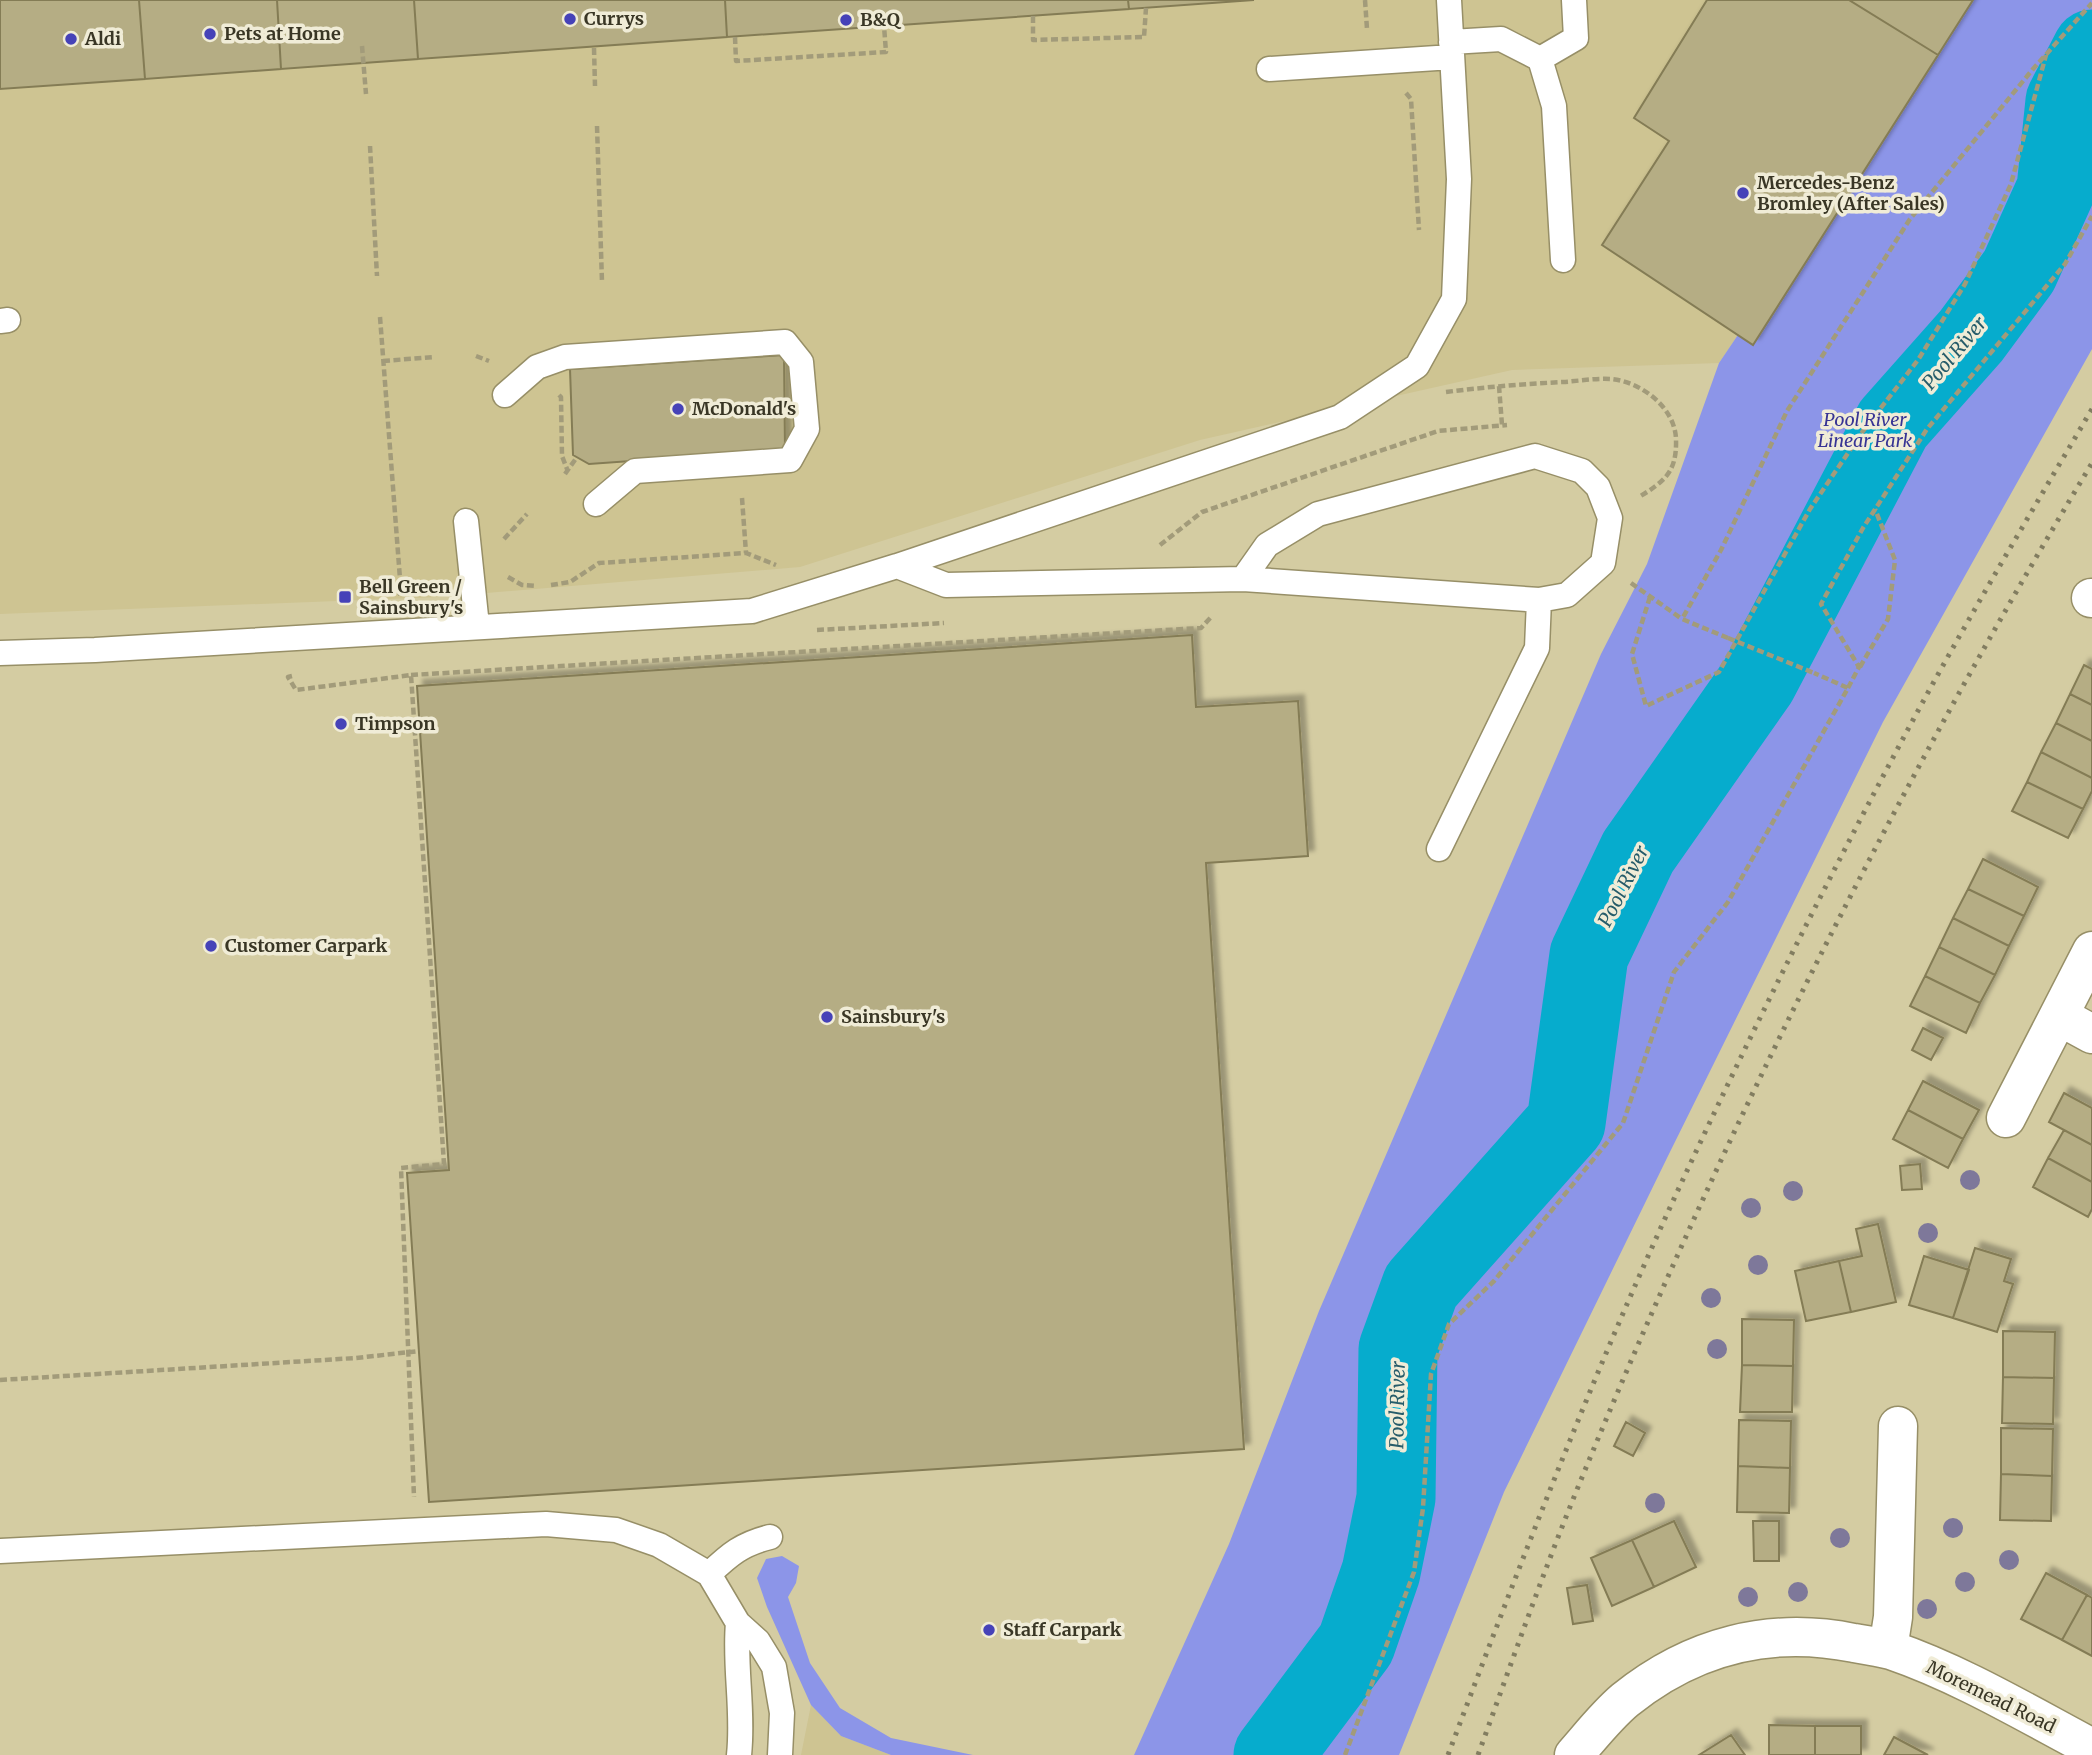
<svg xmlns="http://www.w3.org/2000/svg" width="2092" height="1755" font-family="Merriweather,serif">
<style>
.built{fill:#cec492}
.green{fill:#8c95e8}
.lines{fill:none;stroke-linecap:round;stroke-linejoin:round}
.river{stroke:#06accd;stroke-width:79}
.building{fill:#b5ad84;stroke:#847c55;stroke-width:2;filter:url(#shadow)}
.service-casing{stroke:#978f67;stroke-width:27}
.minor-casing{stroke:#978f67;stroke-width:41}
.path{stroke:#a29b7a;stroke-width:4.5;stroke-dasharray:7 3.5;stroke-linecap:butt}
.service{stroke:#fff;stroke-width:24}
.minor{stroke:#fff;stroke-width:38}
.rail{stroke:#827d60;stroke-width:5;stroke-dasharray:3.5 7;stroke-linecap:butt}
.path-bridge{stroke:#a29b7a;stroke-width:4.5;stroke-dasharray:7 3.5;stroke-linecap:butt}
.tree{fill:#7e789a}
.poi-dot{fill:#4642b8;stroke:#f0ecd7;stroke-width:2.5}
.labels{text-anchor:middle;stroke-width:7;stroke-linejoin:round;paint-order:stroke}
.poi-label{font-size:18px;font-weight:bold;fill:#393625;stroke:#f0ecd7;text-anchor:start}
.park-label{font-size:18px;font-style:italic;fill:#373494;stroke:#f0ecd7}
.street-label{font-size:18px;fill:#393625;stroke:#f0ecd7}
.water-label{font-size:19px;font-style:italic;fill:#265c6a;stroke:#f0ecd7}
</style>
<defs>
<filter id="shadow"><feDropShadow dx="6" dy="-6" stdDeviation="2" flood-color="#0004"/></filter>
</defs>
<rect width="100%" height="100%" fill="#d4cca2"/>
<path class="built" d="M0 0H1964L1719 363 1512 370 1200 440 800 567 439 597 0 614Z
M811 1705 841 1736 891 1755H801Z"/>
<path class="green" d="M1964 0H2092V349L1883 722 1667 1158 1504 1492 1399 1755H1134L1229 1544 1319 1311 1601 654 1647 564 1719 363Z
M782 1556 799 1566 796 1583 788 1597 810 1663 840 1708 891 1738 973 1755H891L841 1736 811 1705 767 1607 757 1578 766 1559Z"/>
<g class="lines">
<path class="river" d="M1273 1755 1356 1644 1381 1572 1396 1498 1398 1349 1421 1286 1566 1123 1589 955 1638 852 1758 681 1893 424 1971 336 2019 271 2056 189 2065 101 2092 49"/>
</g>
<path class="building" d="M0 0H139L145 79 0 89Z
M139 0H277L281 69 145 79Z
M277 0H414L418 59 281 69Z
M414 0H725L727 37 418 59Z
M725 0H1128L1129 9 727 37Z
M1128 0H1254L1129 9Z
M1707 0H1849L1938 55 1753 345 1602 245 1669 141 1634 118Z
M1849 0H1973L1938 55Z
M784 355 785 450 589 464 573 455 570 369Z
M1192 635 1196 707 1298 701 1308 856 1206 863 1244 1449 429 1502 407 1173 449 1170 417 686Z
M2084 665 2092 669V705L2070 694Z
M2070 694 2092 705V741L2056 723Z
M2056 723 2092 741V778L2041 752Z
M2041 752 2092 778V791L2083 809 2027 782Z
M2027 782 2083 809 2068 838 2012 811Z
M1983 859 2038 887 2024 916 1968 889Z
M1968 889 2024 916 2009 946 1953 918Z
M1953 918 2009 946 1995 975 1939 947Z
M1939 947 1995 975 1980 1003 1925 976Z
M1925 976 1980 1003 1966 1033 1910 1006Z
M1923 1028 1943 1038 1931 1060 1912 1050Z
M1923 1081 1979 1110 1963 1139 1908 1110Z
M2064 1093 2092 1108V1145L2049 1122Z
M1908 1110 1963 1139 1948 1168 1893 1139Z
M2064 1130 2092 1145V1182L2048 1158Z
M2048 1158 2092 1182V1209L2088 1217 2033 1187Z
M1920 1164 1922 1189 1902 1190 1900 1166Z
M1878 1224 1896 1302 1851 1312 1839 1261 1862 1256 1856 1229Z
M1975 1248 2011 1259 2004 1281 2013 1284 1997 1332 1953 1318Z
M1924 1256 1969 1270 1953 1318 1909 1305Z
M1839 1261 1851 1312 1806 1321 1795 1271Z
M1742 1319 1794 1320 1793 1366 1742 1365Z
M2003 1331 2055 1332 2054 1378 2003 1377Z
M1742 1365 1793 1366 1792 1412H1740Z
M2003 1377 2054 1378 2053 1424 2002 1423Z
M1739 1420 1791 1421 1790 1468 1738 1466Z
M1626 1422 1645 1433 1633 1456 1614 1446Z
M2001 1428 2053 1429 2052 1476 2001 1474Z
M1738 1466 1790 1468 1789 1513 1737 1512Z
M2001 1474 2052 1476 2051 1521 2000 1520Z
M1674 1521 1696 1567 1654 1587 1632 1540Z
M1753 1521H1779V1561H1754Z
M1632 1540 1654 1587 1612 1606 1591 1558Z
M2046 1573 2087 1595 2062 1640 2021 1619Z
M1587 1585 1593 1621 1573 1624 1567 1588Z
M2087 1595 2092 1598V1656L2062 1640Z
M1769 1725 1815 1726V1755H1769Z
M1815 1726H1861V1755H1815Z
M1731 1735 1745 1755H1699Z
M1894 1737 1928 1755H1884Z"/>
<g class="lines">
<defs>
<path id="service" d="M1451 42 1501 39 1540 59 1554 106 1563 260
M1540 59 1576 38 1574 0
M1269 69 1452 57
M0 321 8 320
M505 395 537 367 565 357 785 342 801 362 807 429 790 460 635 471 596 504
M466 521 477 626
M897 566 1340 417 1417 366 1454 299 1459 179 1449 0
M0 653 95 650 752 611 897 566 946 585 1243 579 1539 600 1567 595 1603 563 1610 518 1598 487 1582 471 1535 456 1318 514 1267 545 1243 579
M1439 849 1537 648 1539 600
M0 1551 546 1524 616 1530 659 1545 709 1574 738 1623 758 1641 774 1667 782 1713 780 1755
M709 1574C730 1554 742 1544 770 1537
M738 1623C734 1667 744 1710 739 1755"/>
<path id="minor" d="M2091 598H2092
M2059 1016 2092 1034
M2006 1118 2092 951
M1888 1649 1893 1617 1898 1426
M1574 1755C1590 1737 1606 1716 1625 1700 1692 1646 1770 1626 1854 1643 1866 1645 1879 1647 1891 1650 1961 1674 2026 1713 2092 1748"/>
</defs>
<use href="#service" class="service-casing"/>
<use href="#minor" class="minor-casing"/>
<path class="path" d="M1365 0 1367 29
M1033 16V40L1144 37 1146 8
M735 37 736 61 886 52 884 26
M362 46 366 94
M594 48 595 86
M1406 93 1411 99 1419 230
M597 126 602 282
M370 146 377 276
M380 317 401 592 395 595
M476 356 489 361
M383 361 434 357
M1499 386 1502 425
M1446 392C1485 387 1524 384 1563 382 1579 381 1596 378 1611 379 1642 382 1675 408 1676 439 1677 472 1665 481 1639 497
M559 395 561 397 562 456 567 469
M565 474 577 457
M742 498 746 553
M504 539 527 514
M1160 545 1202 512 1438 431 1507 425
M508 577 522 585 536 586
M1631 583 1682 619
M551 585 570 582 599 563 746 553 776 565
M423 594 438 582
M1650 597 1632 654 1646 706 1719 672 1810 509 1863 431 1918 360 1965 284 2011 184 2046 55
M817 630 944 623
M1728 638 1682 619 1721 550 1787 411 1910 219 2033 69 2092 3
M1860 667 1888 619 1895 560 1875 509
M411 675 1201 628 1212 616
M292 676 288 677 296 690 411 675 444 1164 401 1168 414 1497
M1848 688 1859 667 1821 604 1863 528 1927 429 2065 264 2092 216
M0 1380 356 1358 419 1351
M1345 1755 1414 1572 1423 1508 1431 1374 1449 1324 1494 1281 1623 1123 1674 972 1728 902 1848 688 1814 673"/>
<use href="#service" class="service"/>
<use href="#minor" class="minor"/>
<path class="rail" d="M1448 1755C1524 1553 1601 1353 1693 1158 1758 1019 1826 883 1898 748 1959 633 2026 521 2092 409
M1478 1755C1510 1667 1541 1578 1576 1492 1721 1137 1894 792 2092 463"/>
<path class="path-bridge" d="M1728 638 1814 673"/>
</g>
<g class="tree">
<circle cx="1970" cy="1180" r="10"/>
<circle cx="1793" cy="1191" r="10"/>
<circle cx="1751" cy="1208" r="10"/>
<circle cx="1928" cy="1233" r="10"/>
<circle cx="1758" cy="1265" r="10"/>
<circle cx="1711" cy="1298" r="10"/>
<circle cx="1717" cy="1349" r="10"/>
<circle cx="1655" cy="1503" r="10"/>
<circle cx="1953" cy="1528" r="10"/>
<circle cx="1840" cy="1538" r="10"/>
<circle cx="2009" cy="1560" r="10"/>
<circle cx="1965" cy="1582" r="10"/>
<circle cx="1798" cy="1592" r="10"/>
<circle cx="1748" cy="1597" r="10"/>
<circle cx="1927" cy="1609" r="10"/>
</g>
<g class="poi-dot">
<circle cx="570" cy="19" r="7"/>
<circle cx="846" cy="20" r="7"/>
<circle cx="210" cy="34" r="7"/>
<circle cx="71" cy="39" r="7"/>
<circle cx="1743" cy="193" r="7"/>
<circle cx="678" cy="409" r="7"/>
<rect x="338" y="590" width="14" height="14" rx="3.5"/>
<circle cx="341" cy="724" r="7"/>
<circle cx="211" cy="946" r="7"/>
<circle cx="827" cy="1017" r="7"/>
<circle cx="989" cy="1630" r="7"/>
</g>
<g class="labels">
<g class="poi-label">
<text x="584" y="25">Currys</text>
<text x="860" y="26">B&amp;Q</text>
<text x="224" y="40">Pets at Home</text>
<text x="85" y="45">Aldi</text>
<text x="1757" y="189">Mercedes-Benz<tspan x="1757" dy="21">Bromley (After Sales)</tspan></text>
<text x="692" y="415">McDonald's</text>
<text x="359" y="593">Bell Green /<tspan x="359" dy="21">Sainsbury's</tspan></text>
<text x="355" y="730">Timpson</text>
<text x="225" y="952">Customer Carpark</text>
<text x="841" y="1023">Sainsbury's</text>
<text x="1003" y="1636">Staff Carpark</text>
</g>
<g class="park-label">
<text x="1865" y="426">Pool River<tspan x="1865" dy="21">Linear Park</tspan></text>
</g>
<g class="street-label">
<text transform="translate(1991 1697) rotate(26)" y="6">Moremead Road</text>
</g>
<g class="water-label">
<text transform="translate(1954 353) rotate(-50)" y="7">Pool River</text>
<text transform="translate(1623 886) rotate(-63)" y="7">Pool River</text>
<text transform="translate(1397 1405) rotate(-89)" y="7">Pool River</text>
</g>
</g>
</svg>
